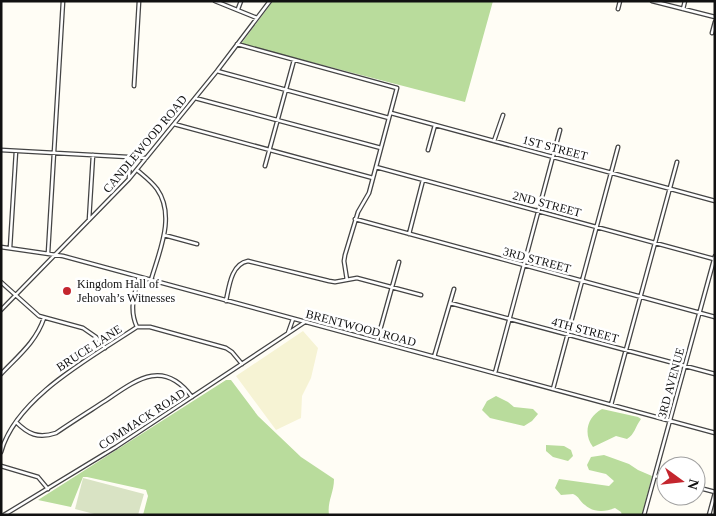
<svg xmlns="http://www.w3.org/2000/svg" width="716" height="516" font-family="'Times New Roman',serif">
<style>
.farmland{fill:#f6f3d4}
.forest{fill:#b9dc9c}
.cemetery{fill:#d9e3c4}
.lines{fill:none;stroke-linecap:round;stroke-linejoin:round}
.minor-casing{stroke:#444;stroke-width:5}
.minor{stroke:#fff;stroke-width:2.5}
.poi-dot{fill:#c4262e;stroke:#fff;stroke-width:2}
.labels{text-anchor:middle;stroke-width:5;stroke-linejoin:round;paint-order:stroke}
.street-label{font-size:12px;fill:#111;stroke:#fff}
.poi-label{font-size:12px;fill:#111;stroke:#fff;text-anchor:start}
</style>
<rect width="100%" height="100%" fill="#fffdf5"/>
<path class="farmland" d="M303 331 318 348 311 378 302 396 301 418 276 430 236 376Z"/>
<path class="forest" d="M273 1H493L465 102 241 44Z
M226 380H231L258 416 301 457 334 479C334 493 327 501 329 515H143L148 496 146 490 87 477H83L71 507 38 500Z
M496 396 508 402 514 407 533 409 538 414 532 421 524 426 490 418 482 410 487 401Z
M602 409 638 417 641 419C635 427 635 434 627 439L616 436 593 447C583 434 587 417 602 409Z
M546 445 564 446 571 450 573 456 568 461 553 457 546 451Z
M604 455 629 464 638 470 652 476 642 515H622L621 512 615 508C605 512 594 513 585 505 580 502 579 496 573 494 570 494 564 495 561 495L555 488 559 479 609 486 614 481 606 474 589 470 587 465 591 457Z"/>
<path class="cemetery" d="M83 478 144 494 138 515H98L75 509Z"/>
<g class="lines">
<defs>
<path id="minor" d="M215 1 257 18
M652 1 715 17
M238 9 241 1
M618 9 620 1
M683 9 685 1
M712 33 715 22
M237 44 397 88 369 193 358 212 345 255 344 261 347 280
M217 71 389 118
M134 86 139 1
M195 98 381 148
M391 113 715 201
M174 124 373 178
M494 141 503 115
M1 150 146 158
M428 150 435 125
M265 166 294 60
M376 167 714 259
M137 170C144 176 151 181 157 189 176 216 159 252 151 280
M129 178 130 157
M355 219 715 317
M89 220 93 155
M409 234 423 180
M164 235 197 244
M1 247 63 256 715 433
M10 248 16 151
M48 253 63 1
M1 282 39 316 83 328 96 337 105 348
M226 301C229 287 231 264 248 261L329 281 335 282 357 278 421 295
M450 303 715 374
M1 310 129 179 217 71 270 1
M137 327C129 310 134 295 139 277
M288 333 293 319
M377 341 399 262
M434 357 454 289
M495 373 560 130
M1 374C18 356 36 342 44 318
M553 389 618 147
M611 405 677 162
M16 422C28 434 38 439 56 433 72 422 88 412 105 401 136 380 163 358 192 397
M1 452C16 397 92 357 137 327H150L226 348 232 352 242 364
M1 466 38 477 48 489
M655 476 666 479
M696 487 715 492
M4 515 116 447 305 322
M644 515 715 256
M709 515 715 493"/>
</defs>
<use href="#minor" class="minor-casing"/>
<use href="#minor" class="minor"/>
</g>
<circle class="poi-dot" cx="67" cy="291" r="5"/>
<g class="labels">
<g class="street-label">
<text transform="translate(145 144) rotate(-50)" y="4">CANDLEWOOD ROAD</text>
<text transform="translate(555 148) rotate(15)" y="4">1ST STREET</text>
<text transform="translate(547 204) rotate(15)" y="4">2ND STREET</text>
<text transform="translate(537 260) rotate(15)" y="4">3RD STREET</text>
<text transform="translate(361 328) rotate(15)" y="4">BRENTWOOD ROAD</text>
<text transform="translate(585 330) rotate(15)" y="4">4TH STREET</text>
<text transform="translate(89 348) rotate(-33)" y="4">BRUCE LANE</text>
<text transform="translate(671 383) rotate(-75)" y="4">3RD AVENUE</text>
<text transform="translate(142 419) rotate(-33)" y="4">COMMACK ROAD</text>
</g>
<g class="poi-label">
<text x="77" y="288">Kingdom Hall of<tspan x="77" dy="14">Jehovah’s Witnesses</tspan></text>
</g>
</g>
<rect width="716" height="516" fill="none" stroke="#111111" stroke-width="5"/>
<g transform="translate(681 481) rotate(105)"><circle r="24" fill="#ffffff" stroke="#a0a0a0"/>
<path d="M0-4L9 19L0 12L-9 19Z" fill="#c4262e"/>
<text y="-8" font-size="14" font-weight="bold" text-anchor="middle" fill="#111111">N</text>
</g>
</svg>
